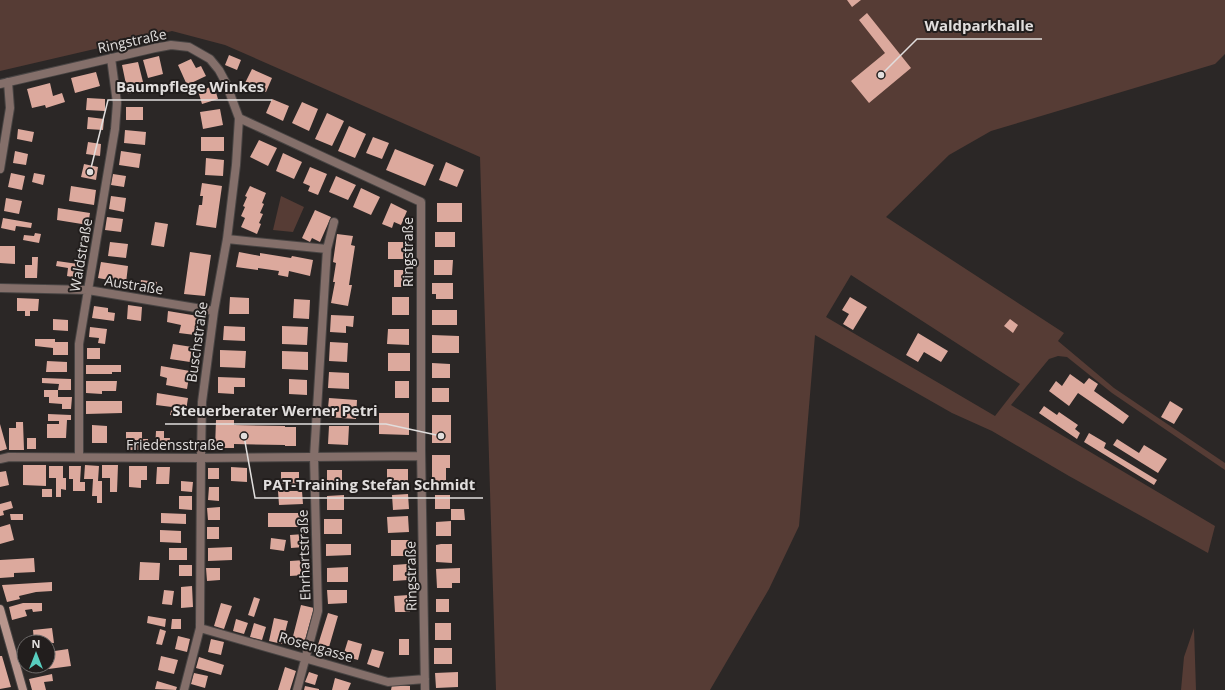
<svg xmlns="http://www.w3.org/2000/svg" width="1225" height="690" font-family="'Open Sans',sans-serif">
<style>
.green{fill:#563c35;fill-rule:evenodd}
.building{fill:#dca99d}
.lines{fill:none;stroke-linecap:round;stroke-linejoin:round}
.street-casing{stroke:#484443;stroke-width:10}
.secondary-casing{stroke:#484443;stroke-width:10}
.street{stroke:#846f6a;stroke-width:8}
.secondary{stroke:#b8968e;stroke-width:8}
.labels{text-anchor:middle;stroke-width:4;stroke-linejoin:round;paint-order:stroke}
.street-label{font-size:14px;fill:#e1dedd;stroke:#221e1d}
.leader{fill:none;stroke:#e1dedd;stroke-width:1.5}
.callout-dot{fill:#e1dedd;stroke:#221e1d;stroke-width:1.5}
.callout-label{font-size:15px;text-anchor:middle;font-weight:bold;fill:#e1dedd;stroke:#221e1d;stroke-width:4;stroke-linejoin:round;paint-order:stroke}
</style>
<rect width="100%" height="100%" fill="#2b2726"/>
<path class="green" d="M0 0H1225V54L1215 64 991 131 949 155 886 217 1064 333 1058 341 1114 388 1225 463V470L1112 393 1067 357 1058 356 1049 359 1011 405 1215 526 1208 553 1069 476 992 431 952 413 815 335 799 526 769 589 710 690H496L480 157 225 45 172 31 0 71ZM851 275 1020 384 995 416 826 317Z
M281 196 304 207 293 232 273 230Z
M1194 628 1196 690H1181L1184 657Z"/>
<path class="building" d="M847 0H861L852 7Z
M867 13 911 68 869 103 851 81 885 53 859 20Z
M229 55 241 60 237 70 225 65Z
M159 56 163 74 148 78 143 60Z
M191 59 196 68 201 66 206 76 187 85 178 65Z
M138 62 145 90 128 94 122 65Z
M252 69 272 78 266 92 245 83Z
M96 72 100 86 75 93 71 78Z
M50 83 53 96 62 93 65 102 46 108 45 105 32 108 27 89Z
M214 86 218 99 202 104 198 91Z
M87 98 105 99V111L86 110Z
M272 99 289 106 283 121 266 113Z
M302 102 318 109 309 131 292 123Z
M126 107H143V120H126Z
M220 109 223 125 203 129 200 112Z
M327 113 344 121 332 146 315 139Z
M88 117 104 119 103 130 87 129Z
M349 126 366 134 355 158 338 151Z
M18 129 34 132 32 142 17 139Z
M125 130 146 132 145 145 124 143Z
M201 137H224V151H201Z
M373 137 389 143 382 159 366 153Z
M259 140 277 148 268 166 250 157Z
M88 142 101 144 100 156 86 154Z
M395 149 434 165 425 186 386 170Z
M15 151 28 154 26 165 13 163Z
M121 151 141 154 139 168 119 165Z
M283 153 302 162 294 179 276 171Z
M206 158 224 160 223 176 205 175Z
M446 162 464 170 457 187 439 180Z
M84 164 98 167 96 180 81 177Z
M310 167 327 174 318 195 308 191 310 186 303 183Z
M11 173 25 176 22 190 8 187Z
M34 173 45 175 43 185 32 182Z
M113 174 126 176 124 187 111 185Z
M336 176 356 185 348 200 329 192Z
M202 183 222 186 216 228 196 225 199 205H202L203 196H200Z
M71 186 96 190 94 205 69 201Z
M250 186 266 193 262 203 264 204 260 213 263 214 259 223 261 224 257 234 241 227 245 218 241 216 245 207 243 206 247 197 245 196Z
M361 188 380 197 371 215 353 207Z
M111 196 126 198 124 212 109 209Z
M6 198 22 201 19 214 4 211Z
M391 203 407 211 401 225 394 222 392 228 382 224Z
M437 203H462V222H437Z
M58 208 90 213 88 225 57 220Z
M315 210 331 217 320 242 312 238 310 242 302 238Z
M107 217 123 219 121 232 105 230Z
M3 218 32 223 31 228 16 226 15 231 1 228Z
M155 222 168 224 164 247 151 245Z
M435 232H455V247H435Z
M35 233 41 234 39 243 23 240 24 235 34 236Z
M337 234 353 236 351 245 355 246 349 285H352L348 306 331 303 335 282H333L336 263 333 262Z
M110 242 128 244 126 258 108 256Z
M388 242H409V259H388Z
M0 246H15V264L0 263Z
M190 252 211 255 205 296 184 294Z
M239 252 260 256V253L291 258 292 256 313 260 310 276 289 271 288 277 278 275 279 271 258 268V270L236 267Z
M32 257H38L37 278H25V265H32Z
M434 260H453L452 275H434Z
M57 261 85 265 82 279 67 276 68 268 56 266Z
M101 262 128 266 126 283 98 278Z
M394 270H410V287H394Z
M141 280 157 282 155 292 139 289Z
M432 283H453V299H436V294H432Z
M230 297 249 298V314H229Z
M392 297H409V315H392Z
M850 297 867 307 853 330 843 324 849 314 842 310Z
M17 298 39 299 38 311H30V316H25V311H17Z
M294 299 310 300 309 319 293 318Z
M128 305 142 307 141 321 127 319Z
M94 306 108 308V312L115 313 114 321 92 318Z
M432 310H457V325H432Z
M168 311 198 316 195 335 179 333 181 325 167 322Z
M331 315 354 316 353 327 346 326V333L330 332Z
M53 319 68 320V331L53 330Z
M1010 319 1018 325 1013 333 1004 326Z
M224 326 245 327V341L223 340Z
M282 326 308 327 307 345 282 344Z
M90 327 107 329 105 344 98 343 99 338 89 337Z
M388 329H409V345L387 344Z
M918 333 948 351 941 362 924 352 918 362 906 355Z
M432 335 459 336V353H432Z
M35 339H55V342H68V355H53V348L35 346Z
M330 342 348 343 347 362 329 361Z
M173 344 192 347 190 362 170 359Z
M87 348H100V359H87Z
M220 350 246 351 245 368 220 367Z
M282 351 308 352V370L282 369Z
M388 353H410V371H388Z
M47 361 67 362V372H46Z
M432 363 450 364V378H432Z
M86 365H121V372H112V374H86Z
M161 366 190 371 187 389 166 385 167 378 160 376Z
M329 372 349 373V389L328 388Z
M1070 374 1084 384 1089 378 1098 384 1094 391 1129 416 1123 424 1078 393 1069 406 1049 391 1056 381 1062 386Z
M218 377 245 378V387H234V394L218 393Z
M42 378 71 379V390H58L59 384 42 383Z
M289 379 307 380V395L289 394Z
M86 381H117L116 391H102V394L86 393Z
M395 381H409V398H395Z
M432 388H449V402H432Z
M44 390H58V397H72L71 409H62V404L49 403V397H44Z
M157 393 188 398 185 417 170 415 172 407 156 405Z
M329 398 357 400 356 419 327 417Z
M86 401H122V413L86 414Z
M1170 401 1183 409 1174 424 1161 417Z
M1044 406 1057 415 1059 412 1078 425 1075 429 1080 433 1077 439 1039 413Z
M379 413H409V435L379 434Z
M48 414 71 415V420H67L66 438H47V424H59V421H48Z
M432 415H451V443H432Z
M216 420H234V425L285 426V427H296V446H285V445L234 444V448H215Z
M16 422H23L24 450H9V428H16Z
M0 424 7 449 0 451Z
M92 425 107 426V443H92Z
M329 426H349L348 445 328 444Z
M156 431H164V438H170L169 450H155Z
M126 432H142V439H148V450H126Z
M1089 433 1106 443 1104 448 1157 480 1154 485 1084 442Z
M27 438H36V449H27Z
M1117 439 1139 453 1144 445 1167 459 1158 473 1113 445Z
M432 455H450V468H446V482H432Z
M23 465H46V486L23 485Z
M85 465 99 466 98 481H102V503H97V496H92L93 479H84Z
M102 465H118L117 492H110V478H102Z
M49 466H63V478H66V490L61 489V497H56V478H49Z
M69 466H81L80 482H85V491H73V479H69Z
M129 466H147V480H141V488L129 487Z
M157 467H170L169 484H156Z
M231 467 247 468V482L231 481Z
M208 468H219V479H208Z
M387 469H408V484H387Z
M327 470H342V484H327Z
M6 471 9 485 0 487V472Z
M281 472H299V484H281Z
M181 481 193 482 192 492 181 491Z
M209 487H219V501L208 500Z
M42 489H52V497H42Z
M278 491H302L303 504 279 505Z
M408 494 409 509 393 510 392 495Z
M344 495V510H327V496Z
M435 495H450V509H435Z
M179 496H192V510L179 509Z
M11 501 13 508 3 511 4 515 0 516V504Z
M220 507V520H208L207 508Z
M451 509H464L465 520H451Z
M161 513 186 514V524L161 523Z
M268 513H301V527H268Z
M10 514H23V520H11Z
M408 516 409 532 388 533 387 517Z
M324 519H342V534H324Z
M451 521V536H436V522Z
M10 524 14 540 0 544V527Z
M207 527H219V539H207Z
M160 530 181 531V543L160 542Z
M304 534V547L291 548 290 535Z
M271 538 286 540 284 551 270 549Z
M391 540H409V556H391Z
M326 544H351V555L326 556Z
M441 544H452V563L436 562V545Z
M232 547V560L208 561V548Z
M169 548H187V560H169Z
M34 558 35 572 14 573V577L0 578V560Z
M305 560V575L290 576V561Z
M140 562 160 563 159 580H139Z
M407 564 408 580 393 581V565Z
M179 565H192V576H179Z
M348 567V582H327V568Z
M206 568H220V580L207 581Z
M460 568V583H452V588H437L436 569Z
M52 582V591L36 592 19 596 20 599 7 602 2 585Z
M192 586 193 607 181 608V587Z
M164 590 174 591 172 605 162 604Z
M327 590H347V603L328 604Z
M409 595 410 612H395L394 596Z
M254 597 260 599 254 617 248 615Z
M436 599H449V612H436Z
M23 603H42V611L33 612 32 609 25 610 27 616 12 620 9 607Z
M221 603 232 606 224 629 214 626Z
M301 605 314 608 303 647 291 644Z
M328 613 338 616 327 654 316 651Z
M148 616 166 619 165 627 147 623Z
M274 618 288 621 282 644 269 641Z
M172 619H181V629H171Z
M236 619 248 623 244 634 233 631Z
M254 623 266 627 262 640 250 637Z
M435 623H451V640H435Z
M52 628 54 643 34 642 33 630Z
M160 629 166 631 162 645 156 644Z
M178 636 190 639 187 652 175 649Z
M211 639 224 642 221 655 208 652Z
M399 639H409V655H399Z
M348 640 362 644 358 660 343 656Z
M434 648H452V664H434Z
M68 649 71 666 41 670V666H48V652Z
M372 649 384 652 379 668 367 664Z
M0 656H2L11 687 0 689Z
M161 656 178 660 174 674 158 670Z
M199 657 224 665 221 675 196 668Z
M285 667 296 671 290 690H278Z
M309 672 318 675 315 685 305 682Z
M458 672V687L436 688 435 673Z
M194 673 208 676 205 688 191 684Z
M52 674 53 681 44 682 46 690H32L29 679Z
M335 678 351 683 348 690H332Z
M157 681 177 687 176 690 155 689Z
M392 685 410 686V690H391Z
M305 686 319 689V690H304Z"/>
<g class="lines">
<defs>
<path id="street" d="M0 84 155 48 171 45 189 47 210 59 219 70 226 83 239 118 421 202V449L425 690
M0 169 10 108 8 82
M227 239 327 249 314 457 318 611 297 690
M327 249 334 222
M0 288 88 290 214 311
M79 457V344L115 129 117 103 111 58
M0 459 9 457 201 458 421 456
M200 628 388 682 425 679
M184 690 200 628 201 458 202 402 214 311 227 239 236 165 239 118"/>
<path id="secondary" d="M0 609 23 690"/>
</defs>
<use href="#street" class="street-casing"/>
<use href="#secondary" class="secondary-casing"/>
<use href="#street" class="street"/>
<use href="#secondary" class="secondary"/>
</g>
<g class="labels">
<g class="street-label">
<text transform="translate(132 41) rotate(-12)" y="5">Ringstraße</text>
<text transform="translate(408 252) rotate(-90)" y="5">Ringstraße</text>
<text transform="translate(81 255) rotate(-80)" y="5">Waldstraße</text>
<text transform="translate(134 285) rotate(9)" y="5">Austraße</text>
<text transform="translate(197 342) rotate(-82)" y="5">Buschstraße</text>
<text x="175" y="450">Friedensstraße</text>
<text transform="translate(304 555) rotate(-92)" y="5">Ehrhartstraße</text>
<text transform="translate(411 576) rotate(-91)" y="5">Ringstraße</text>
<text transform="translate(316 647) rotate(16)" y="5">Rosengasse</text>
</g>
</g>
<path class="leader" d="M881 75L917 39H1042M90 172L108 100H272M441 436L386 424H165M244 436L255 498H483"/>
<g class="callout-dot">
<circle cx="881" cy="75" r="4"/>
<circle cx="90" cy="172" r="4"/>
<circle cx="441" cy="436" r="4"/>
<circle cx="244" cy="436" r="4"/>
</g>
<g class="callout-label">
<text x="979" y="31">Waldparkhalle</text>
<text x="190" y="92">Baumpflege Winkes</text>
<text x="275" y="416">Steuerberater Werner Petri</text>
<text x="369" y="490">PAT-Training Stefan Schmidt</text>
</g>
<g transform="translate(36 654)"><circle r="19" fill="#221e1d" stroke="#6e6b6a"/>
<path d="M0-3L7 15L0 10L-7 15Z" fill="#58cebf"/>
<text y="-6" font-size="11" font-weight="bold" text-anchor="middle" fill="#e1dedd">N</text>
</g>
</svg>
